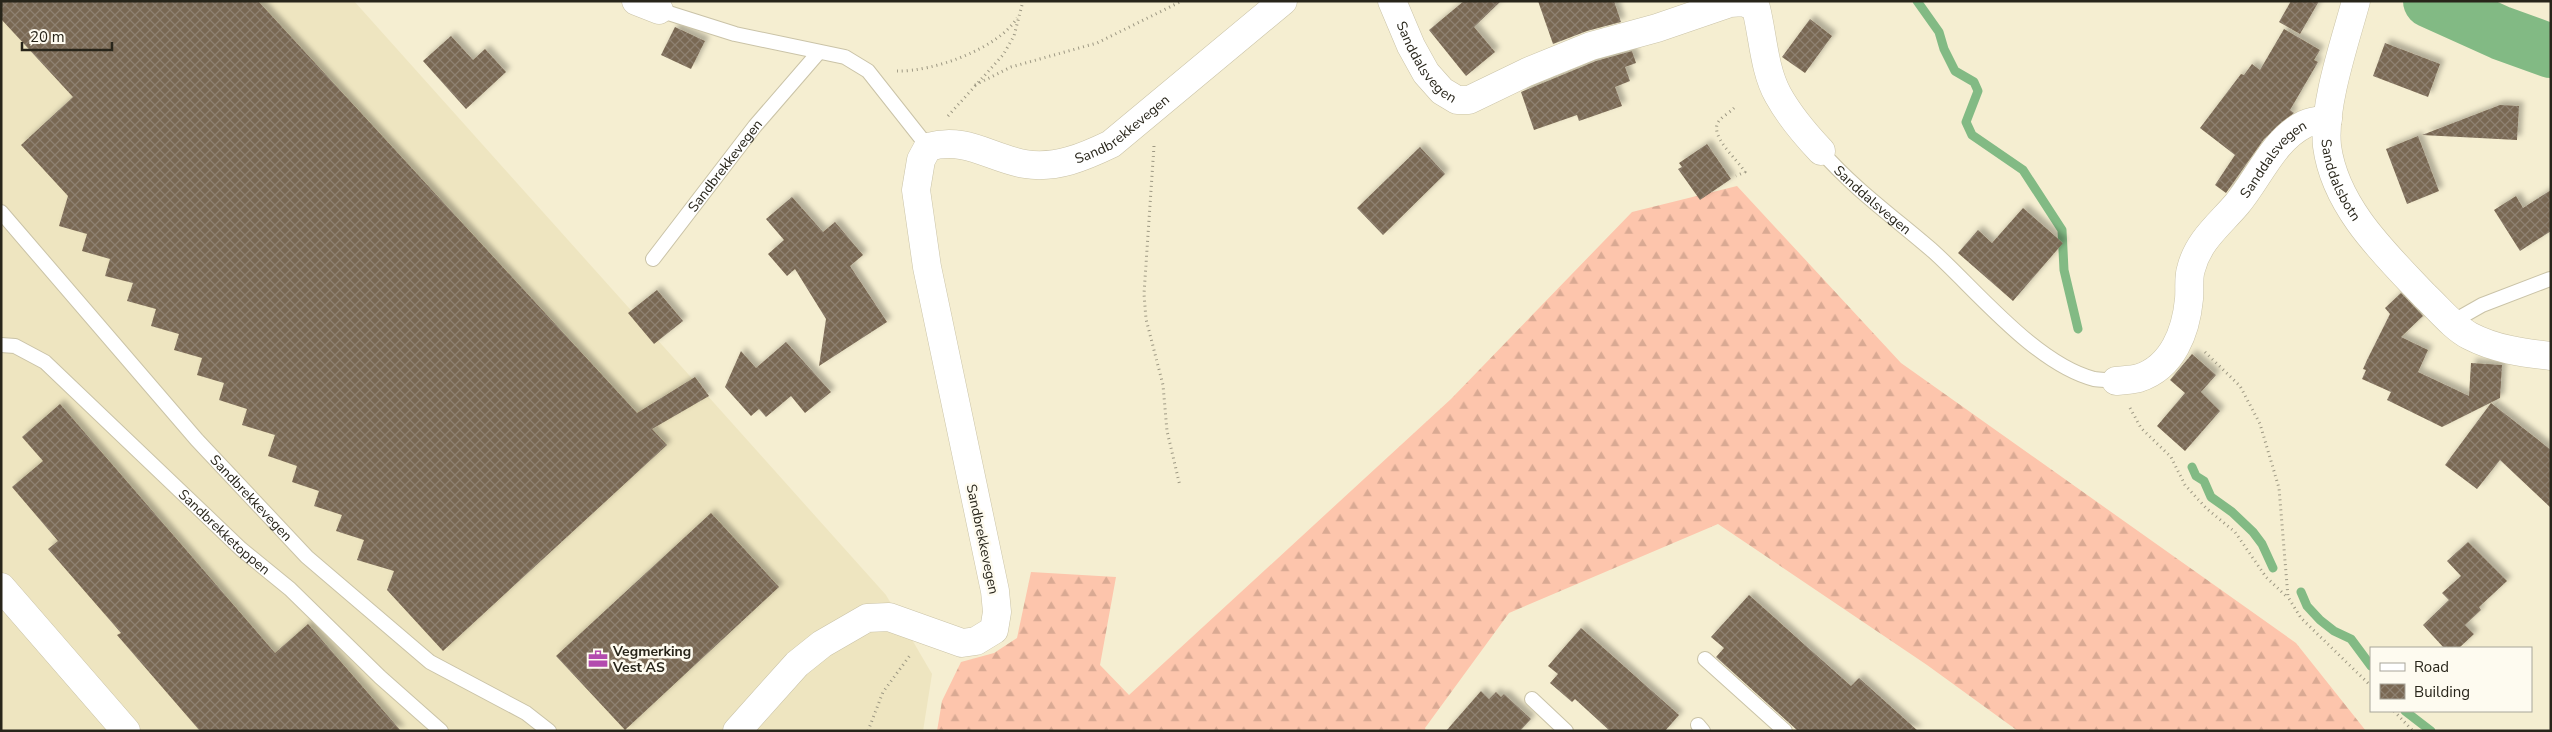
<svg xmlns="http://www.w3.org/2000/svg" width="2552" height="732" font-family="'Nunito Sans',sans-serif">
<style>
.built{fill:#eee5c0}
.forest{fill:url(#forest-firs)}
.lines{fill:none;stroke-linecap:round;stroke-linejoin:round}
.stream{stroke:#82ba84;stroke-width:9}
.river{stroke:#82ba84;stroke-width:54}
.building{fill:url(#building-cross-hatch);filter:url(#shadow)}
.lane-casing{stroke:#cac3a7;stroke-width:16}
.street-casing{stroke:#cac3a7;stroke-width:29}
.secondary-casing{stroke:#cac3a7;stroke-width:29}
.path{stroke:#9d9883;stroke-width:3;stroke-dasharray:1 4;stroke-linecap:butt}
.lane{stroke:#fff;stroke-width:14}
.street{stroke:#fff;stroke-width:28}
.secondary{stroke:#fff;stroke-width:28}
.labels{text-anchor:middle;stroke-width:5;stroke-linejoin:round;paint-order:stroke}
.street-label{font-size:14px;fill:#28251a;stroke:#fefbf0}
.poi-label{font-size:14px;font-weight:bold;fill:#28251a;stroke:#fefbf0;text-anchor:start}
</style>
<defs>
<pattern id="forest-firs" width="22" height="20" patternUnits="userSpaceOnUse" patternTransform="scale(1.25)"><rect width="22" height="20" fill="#fdc5ac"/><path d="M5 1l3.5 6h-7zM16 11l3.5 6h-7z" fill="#d9a993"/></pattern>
<pattern id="building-cross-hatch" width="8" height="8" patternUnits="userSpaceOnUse" patternTransform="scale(1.25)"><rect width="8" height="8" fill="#796752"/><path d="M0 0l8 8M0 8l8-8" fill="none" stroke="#8e8171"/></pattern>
<filter id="shadow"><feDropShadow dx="4.5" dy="-4.5" stdDeviation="2.5" flood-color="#0004"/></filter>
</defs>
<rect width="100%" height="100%" fill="#f5eed1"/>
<path class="built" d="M1 1H354L886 595 932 674 923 731H1Z"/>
<path class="forest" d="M1737 186 1901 363 2296 643 2366 731H2018L1927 665 1718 524 1509 613 1425 728 1426 731H937L942 701 961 662 994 653 1017 638 1031 572 1116 577 1100 665 1129 695 1451 399 1632 212Z"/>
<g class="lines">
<path class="stream" d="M1917 1 1939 32 1944 49 1955 71 1974 82 1978 91 1966 122 1972 135 2023 170 2062 230 2064 270 2078 329
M2192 467 2196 476 2204 481 2211 497 2232 512 2253 532 2262 544 2273 568
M2301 592 2307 606 2320 620 2334 631 2351 639 2371 666
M2405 711 2431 731"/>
<path class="river" d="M2430 1 2501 33 2551 51"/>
</g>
<path class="building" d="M1 1H258L637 413 695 377 709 396 652 429 667 445 443 651 387 590 394 571 357 560 364 540 336 531 342 515 314 506 319 491 292 482 297 466 268 456 275 435 242 425 247 409 219 400 224 383 197 375 202 358 174 350 179 334 151 326 156 309 127 301 133 283 105 276 110 259 82 251 87 234 59 226 68 196 21 145 73 97 1 19Z
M1464 1H1501L1474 27 1495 52 1466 76 1429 30Z
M1538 1H1614L1621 22 1587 31 1553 44Z
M2291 1H2319L2300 34 2279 22Z
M1810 19 1832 36 1805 73 1782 57Z
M675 27 705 41 691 69 661 55Z
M2284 29 2320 50 2314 60 2318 62 2290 110 2294 113 2264 139 2226 193 2215 185 2235 155 2200 128 2241 74 2244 75 2252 64 2260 70Z
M451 36 473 60 485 49 506 72 466 109 423 61Z
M2385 43 2440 64 2428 97 2373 76Z
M1632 51 1636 63 1625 67 1630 81 1615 87 1622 106 1579 121 1577 115 1534 130 1521 92 1596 61Z
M2500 105 2519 106 2517 140 2422 135Z
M2418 136 2439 191 2407 204 2386 149Z
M1707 144 1731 179 1700 200 1678 169 1682 167 1679 163Z
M1420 147 1445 174 1383 235 1357 208Z
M2551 190V231L2520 251 2494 210 2516 196 2523 208Z
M792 197 823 232 835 222 863 255 850 266 887 322 819 366 826 319 795 269 787 276 768 254 784 240 766 219Z
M2023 208 2063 243 2013 301 1958 253 1978 230 1992 243Z
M657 290 683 321 654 344 628 313Z
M2401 293 2423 316 2401 337 2428 350 2418 372 2469 396 2471 363 2502 365 2500 398 2442 427 2387 400 2391 392 2362 379 2366 370 2363 369 2367 360 2390 314 2385 308Z
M786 342 831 392 805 413 791 396 766 417 759 409 751 416 725 387 741 351 756 368Z
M2192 354 2216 375 2201 392 2220 411 2185 451 2157 426 2185 393 2170 380Z
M2491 403 2551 450V508L2500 460 2477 489 2445 465Z
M60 404 275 653 308 624 401 731H200L117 635 121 633 48 549 58 541 12 487 43 461 22 437Z
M711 513 779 587 625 730 556 656Z
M2468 542 2507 581 2479 607 2481 610 2465 625 2474 634 2459 648H2444L2423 625 2449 600 2442 593 2461 576 2447 561Z
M1749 595 1851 686 1859 678 1918 731H1798L1716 657 1724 648 1711 637Z
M1581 628 1679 715 1665 731H1610L1575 699 1572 702 1550 683 1558 674 1548 666Z
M1481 691 1489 699 1496 692 1501 697 1504 694 1531 719 1520 731H1446Z"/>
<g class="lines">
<defs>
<g id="lane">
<path d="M657 7 659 10 735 34 845 57 868 71 928 147"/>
<path id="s1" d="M1821 151C1854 189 1896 219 1934 252 1977 291 2036 364 2094 379 2101 380 2109 380 2116 381"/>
<path id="s2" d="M1 212 197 440 307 557 430 662 526 713 549 731"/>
<path id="s3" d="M653 259 755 126 819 52"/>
<path d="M2452 322 2482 305 2550 279"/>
<path id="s4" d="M1 345 15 346 45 362 241 549 290 589 380 677 441 731"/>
<path d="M1705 659 1785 731"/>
<path d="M1532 699 1566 731"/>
<path d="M1698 725 1703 731"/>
</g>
<g id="street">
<path d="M636 1 659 10"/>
<path id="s5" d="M1392 1 1411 46 1426 73 1442 91 1457 100H1469L1527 72 1591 46 1657 28 1730 3 1744 2 1756 8C1763 36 1764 70 1778 95 1789 115 1805 134 1821 151"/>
<path id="s6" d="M2356 1C2345 42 2323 105 2327 146 2335 207 2385 254 2425 296 2439 309 2453 327 2470 336 2495 349 2523 353 2551 356"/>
<path id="s7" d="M2116 381C2124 380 2132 380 2139 378 2173 367 2186 331 2189 299 2190 289 2188 278 2191 269 2198 241 2219 225 2237 204 2259 178 2273 140 2305 124 2312 121 2321 120 2328 119"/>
</g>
<g id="secondary">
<path d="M1 587 126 731"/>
<path id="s8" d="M737 731 797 664 822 644 867 618 889 617 962 643 976 641 994 630 997 612 995 591 927 267 916 190 921 160 928 147C966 136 990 158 1025 164 1056 169 1084 157 1111 144L1283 1"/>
</g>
</defs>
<use href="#lane" class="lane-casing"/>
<use href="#street" class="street-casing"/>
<use href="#secondary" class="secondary-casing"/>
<path class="path" d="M897 71C932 72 998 49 1017 18
M975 85 1011 67 1097 43 1182 1
M1734 108C1730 112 1723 116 1719 121 1708 135 1737 159 1745 172L1736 176
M948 116 1003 55 1014 36 1023 1
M1154 146 1144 294 1146 319 1163 385 1167 431 1180 486
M2205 352 2240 386 2260 424 2279 488 2288 597 2301 618 2371 686
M2130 408 2141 428 2171 457 2185 485 2206 508 2235 532 2266 577 2287 597
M2394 711 2413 731
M868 731 883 692 911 654"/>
<use href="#lane" class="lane"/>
<use href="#street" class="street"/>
<use href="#secondary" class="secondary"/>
</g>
<defs>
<symbol id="office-bare" viewBox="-9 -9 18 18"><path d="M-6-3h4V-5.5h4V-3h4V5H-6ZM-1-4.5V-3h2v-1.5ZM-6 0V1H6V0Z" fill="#b34bae" stroke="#fefbf0" stroke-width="2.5" paint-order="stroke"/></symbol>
</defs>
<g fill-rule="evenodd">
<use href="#office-bare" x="584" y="645" width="28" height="28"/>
</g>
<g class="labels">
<g class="street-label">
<text dy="5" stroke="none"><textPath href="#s5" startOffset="71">Sanddalsvegen</textPath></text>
<text dy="5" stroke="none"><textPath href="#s8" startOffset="1009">Sandbrekkevegen</textPath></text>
<text dy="5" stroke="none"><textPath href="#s7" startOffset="291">Sanddalsvegen</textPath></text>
<text dy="5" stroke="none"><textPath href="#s3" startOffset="118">Sandbrekkevegen</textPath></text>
<text dy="5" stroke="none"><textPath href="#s6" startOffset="185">Sanddalsbotn</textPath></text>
<text dy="5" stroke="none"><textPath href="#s1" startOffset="71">Sanddalsvegen</textPath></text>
<text dy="5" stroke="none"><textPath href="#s2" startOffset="380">Sandbrekkevegen</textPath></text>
<text dy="5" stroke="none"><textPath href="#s4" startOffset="295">Sandbrekketoppen</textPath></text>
<text transform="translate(983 539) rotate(78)" y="5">Sandbrekkevegen</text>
</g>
<g class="poi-label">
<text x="613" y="656">Vegmerking<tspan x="613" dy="16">Vest AS</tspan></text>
</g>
</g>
<rect width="2552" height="732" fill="none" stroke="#28251a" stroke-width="5"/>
<rect x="2370" y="647" width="162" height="65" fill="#fefbf0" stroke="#a8a59a"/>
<rect x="2380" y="663" width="25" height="8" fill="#ffffff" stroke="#a8a59a"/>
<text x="2414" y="672" font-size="15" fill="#28251a">Road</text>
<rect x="2380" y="684" width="25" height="15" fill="url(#building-cross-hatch)" stroke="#a8a59a"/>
<text x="2414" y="697" font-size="15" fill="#28251a">Building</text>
<path d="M22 42v8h90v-8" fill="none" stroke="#28251a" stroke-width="2.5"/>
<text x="30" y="42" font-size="15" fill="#28251a" stroke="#fefbf0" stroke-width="4" paint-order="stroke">20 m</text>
</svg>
